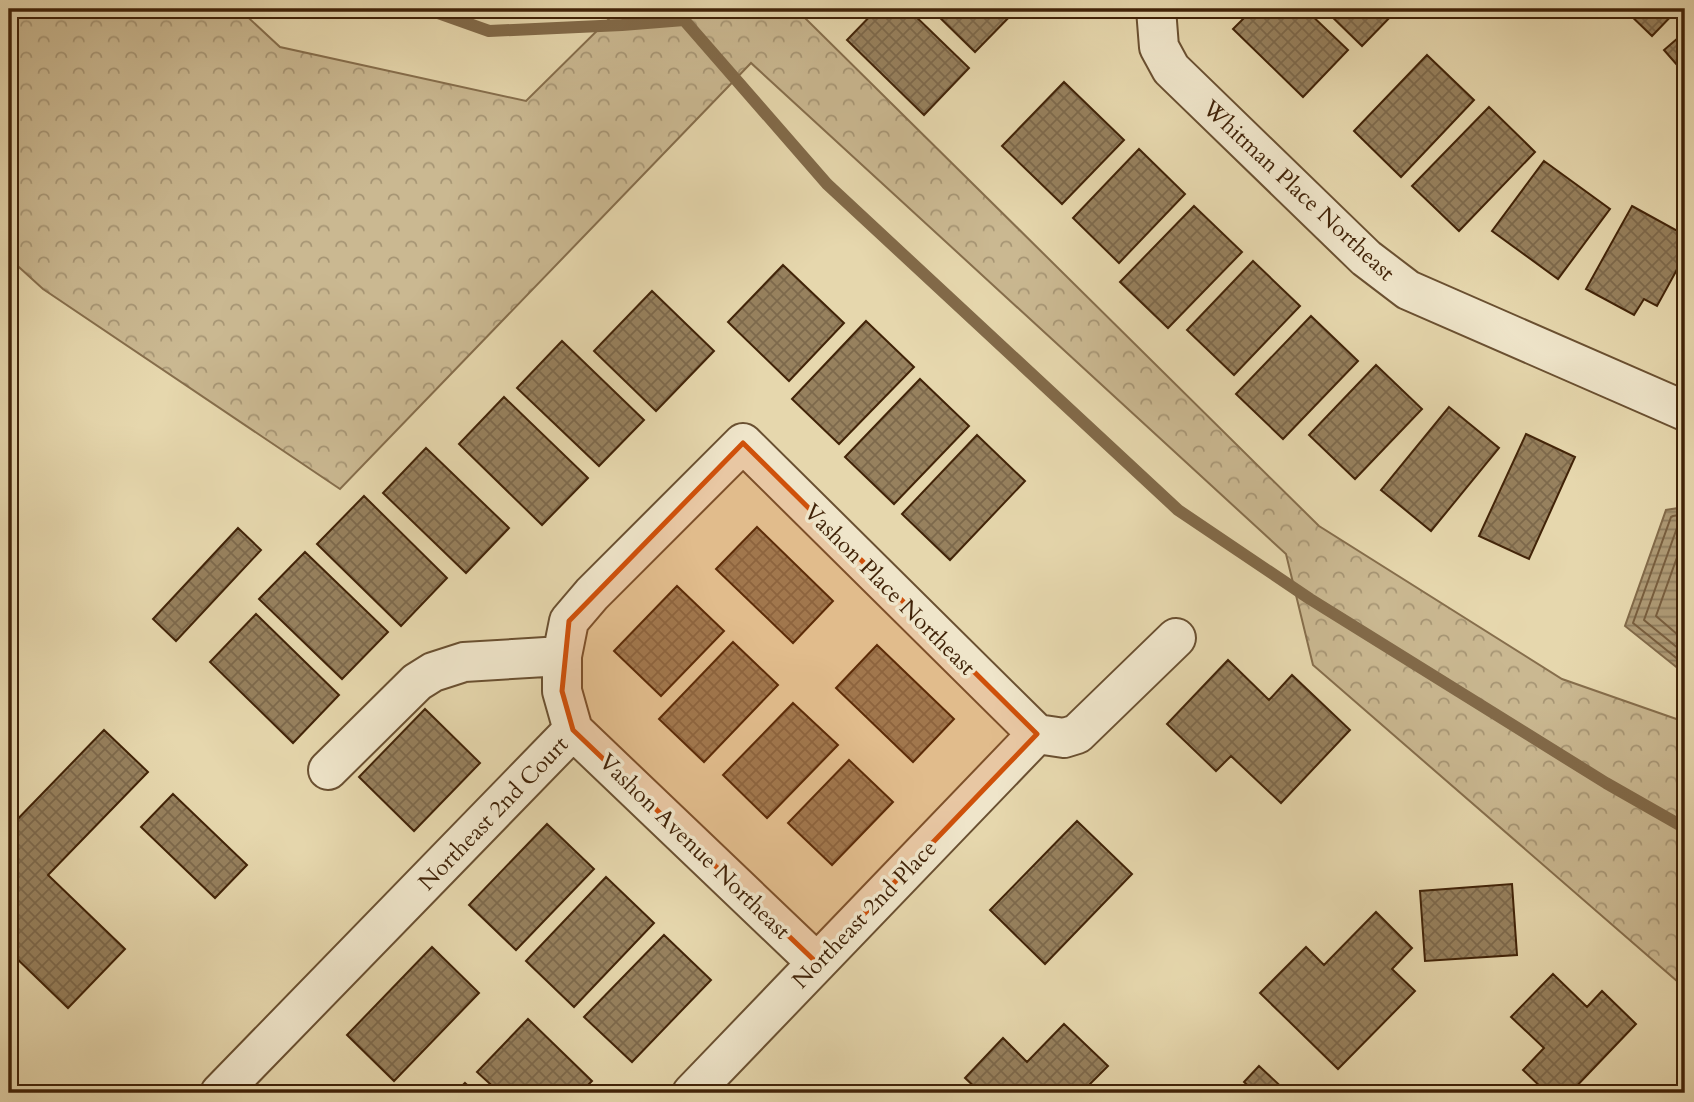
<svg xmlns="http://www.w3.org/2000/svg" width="1694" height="1102" font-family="Cardo,serif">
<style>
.forest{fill:url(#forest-crowns);stroke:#866e4c;stroke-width:2}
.water{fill:url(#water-rules);stroke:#826a49;stroke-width:2}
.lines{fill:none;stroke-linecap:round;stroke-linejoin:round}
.shore{stroke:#785e3e;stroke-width:2}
.stream{stroke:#826a49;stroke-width:12}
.building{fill:url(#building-cross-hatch);stroke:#412308;stroke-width:2}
.minor-casing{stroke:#6a5031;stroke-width:42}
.minor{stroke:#efe5ca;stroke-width:38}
.marked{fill:#cf510b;fill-opacity:0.2;stroke:#cf510b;stroke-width:5;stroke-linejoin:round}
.labels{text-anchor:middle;stroke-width:7;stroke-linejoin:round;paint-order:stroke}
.street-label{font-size:23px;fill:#412308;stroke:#efe5ca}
</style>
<defs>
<pattern id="forest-crowns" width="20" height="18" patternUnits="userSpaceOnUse" patternTransform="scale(1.75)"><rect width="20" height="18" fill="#cab891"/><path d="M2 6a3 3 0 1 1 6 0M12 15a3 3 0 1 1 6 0" fill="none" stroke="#a69574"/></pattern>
<pattern id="water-rules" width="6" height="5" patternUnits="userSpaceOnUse" patternTransform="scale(1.75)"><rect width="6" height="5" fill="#ae9a75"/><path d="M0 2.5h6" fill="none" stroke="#8f7d5e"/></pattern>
<pattern id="building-cross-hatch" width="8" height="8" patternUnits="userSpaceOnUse" patternTransform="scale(1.75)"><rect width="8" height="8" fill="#97815e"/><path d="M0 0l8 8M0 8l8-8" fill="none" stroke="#7d694c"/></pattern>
</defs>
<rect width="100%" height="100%" fill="#e6d7ad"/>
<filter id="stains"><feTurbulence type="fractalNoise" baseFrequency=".00286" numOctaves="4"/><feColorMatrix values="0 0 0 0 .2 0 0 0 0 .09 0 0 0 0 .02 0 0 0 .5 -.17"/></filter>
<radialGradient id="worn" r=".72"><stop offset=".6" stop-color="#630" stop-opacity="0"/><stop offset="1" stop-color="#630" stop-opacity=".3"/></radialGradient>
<path class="forest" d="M9 9H239L280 47 526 101 619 9H790L800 13 1319 526 1562 679 1685 722V988L1313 665 1286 554 751 63 340 489 43 289 9 258Z"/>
<path class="water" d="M1685 507V674L1625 626 1666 510Z"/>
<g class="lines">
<path class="shore" d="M1685 514 1673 516 1671 517 1633 623 1685 665
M1685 523 1678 525 1644 620 1685 654
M1685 535 1656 616 1685 641"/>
<path class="stream" d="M427 9 489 31 622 25 684 20 827 184 1178 510 1310 599 1606 783 1685 828"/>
</g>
<path class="building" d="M877 9H908L969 68 924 115 847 40Z
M931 9H1017L975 52Z
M1253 9H1305L1348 50 1303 97 1233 29Z
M1324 9H1398L1362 46Z
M1624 9H1678L1652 36Z
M1685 32V74L1664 50Z
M1427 55 1474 100 1401 177 1354 131Z
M1064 82 1124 140 1062 204 1002 146Z
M1489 107 1535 152 1459 231 1412 186Z
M1139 149 1185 194 1119 263 1073 218Z
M1544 161 1610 209 1558 279 1492 231Z
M1194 206 1242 252 1168 328 1120 282Z
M1632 206 1685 235V255L1657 306 1644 299 1634 315 1586 289Z
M1253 261 1300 306 1234 375 1187 330Z
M783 265 844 323 789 381 728 322Z
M652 291 714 351 656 411 594 351Z
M1311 316 1358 361 1283 439 1236 394Z
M866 321 914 367 839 444 792 399Z
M562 341 644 420 599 466 517 388Z
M1376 365 1422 409 1355 479 1309 435Z
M920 379 969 426 894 504 845 457Z
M504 397 588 478 542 525 459 444Z
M1449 407 1499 448 1431 531 1381 490Z
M1526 434 1575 457 1529 559 1479 536Z
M977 435 1025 481 950 560 902 514Z
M426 448 509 528 466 573 383 493Z
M364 496 447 578 401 626 317 544Z
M757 527 833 601 793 643 716 569Z
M238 528 261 550 176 641 153 619Z
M305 552 388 632 342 679 259 599Z
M677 586 724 631 661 696 614 651Z
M256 614 339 695 293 743 210 662Z
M733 642 778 685 704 762 659 719Z
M877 645 954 719 913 762 836 688Z
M1228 660 1269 700 1292 675 1350 730 1281 803 1231 756 1216 771 1167 724Z
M793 703 838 745 767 818 723 775Z
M425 709 480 763 414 831 359 777Z
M104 730 148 772 48 875 125 949 68 1008 9 951V828Z
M849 760 893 802 832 865 788 823Z
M173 794 247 865 215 898 141 827Z
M1077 821 1132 874 1045 964 990 910Z
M547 824 594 869 516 950 469 905Z
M606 877 654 923 574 1007 526 961Z
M1512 884 1517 955 1425 961 1420 891Z
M1376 912 1412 948 1392 969 1415 991 1338 1069 1260 993 1306 947 1324 965Z
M664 935 711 980 632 1062 584 1017Z
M432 947 479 993 394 1081 347 1035Z
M1553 974 1587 1007 1602 991 1636 1024 1570 1093H1547L1523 1070 1544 1048 1511 1017Z
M528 1019 592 1081 580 1093H500L477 1072Z
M1064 1024 1108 1066 1081 1093H981L965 1078 1003 1038 1027 1062Z
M1259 1066 1288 1093H1256L1244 1082Z
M465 1083 476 1093H455Z"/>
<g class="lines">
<defs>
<path id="minor" d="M1156 9 1159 47 1171 69 1366 258 1408 290 1685 411
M573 730 817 963
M1037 734 1064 738 1077 734 1176 638
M328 770 417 682 433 672 464 662 562 656
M220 1093 573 730 562 691V656L569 621 592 594 743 443 1037 734
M692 1093 1037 734"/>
</defs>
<use href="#minor" class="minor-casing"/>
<use href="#minor" class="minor"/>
</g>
<path class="marked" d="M743 443 1037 734 817 963 573 730 562 691 569 621Z"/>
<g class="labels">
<g class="street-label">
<text transform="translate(1299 190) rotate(43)" y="8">Whitman Place Northeast</text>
<text transform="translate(890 589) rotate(45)" y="8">Vashon Place Northeast</text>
<text transform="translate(493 813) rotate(-46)" y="8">Northeast 2nd Court</text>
<text transform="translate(695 846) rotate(44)" y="8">Vashon Avenue Northeast</text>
<text transform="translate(864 914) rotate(-46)" y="8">Northeast 2nd Place</text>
</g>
</g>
<rect width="1694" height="1102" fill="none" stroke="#e6d7ad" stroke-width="35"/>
<rect x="10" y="10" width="1673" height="1081" fill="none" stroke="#412308" stroke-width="3.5"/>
<rect x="18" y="18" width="1659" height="1067" fill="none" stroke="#412308" stroke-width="2"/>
<rect width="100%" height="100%" filter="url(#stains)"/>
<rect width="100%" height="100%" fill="url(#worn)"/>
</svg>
